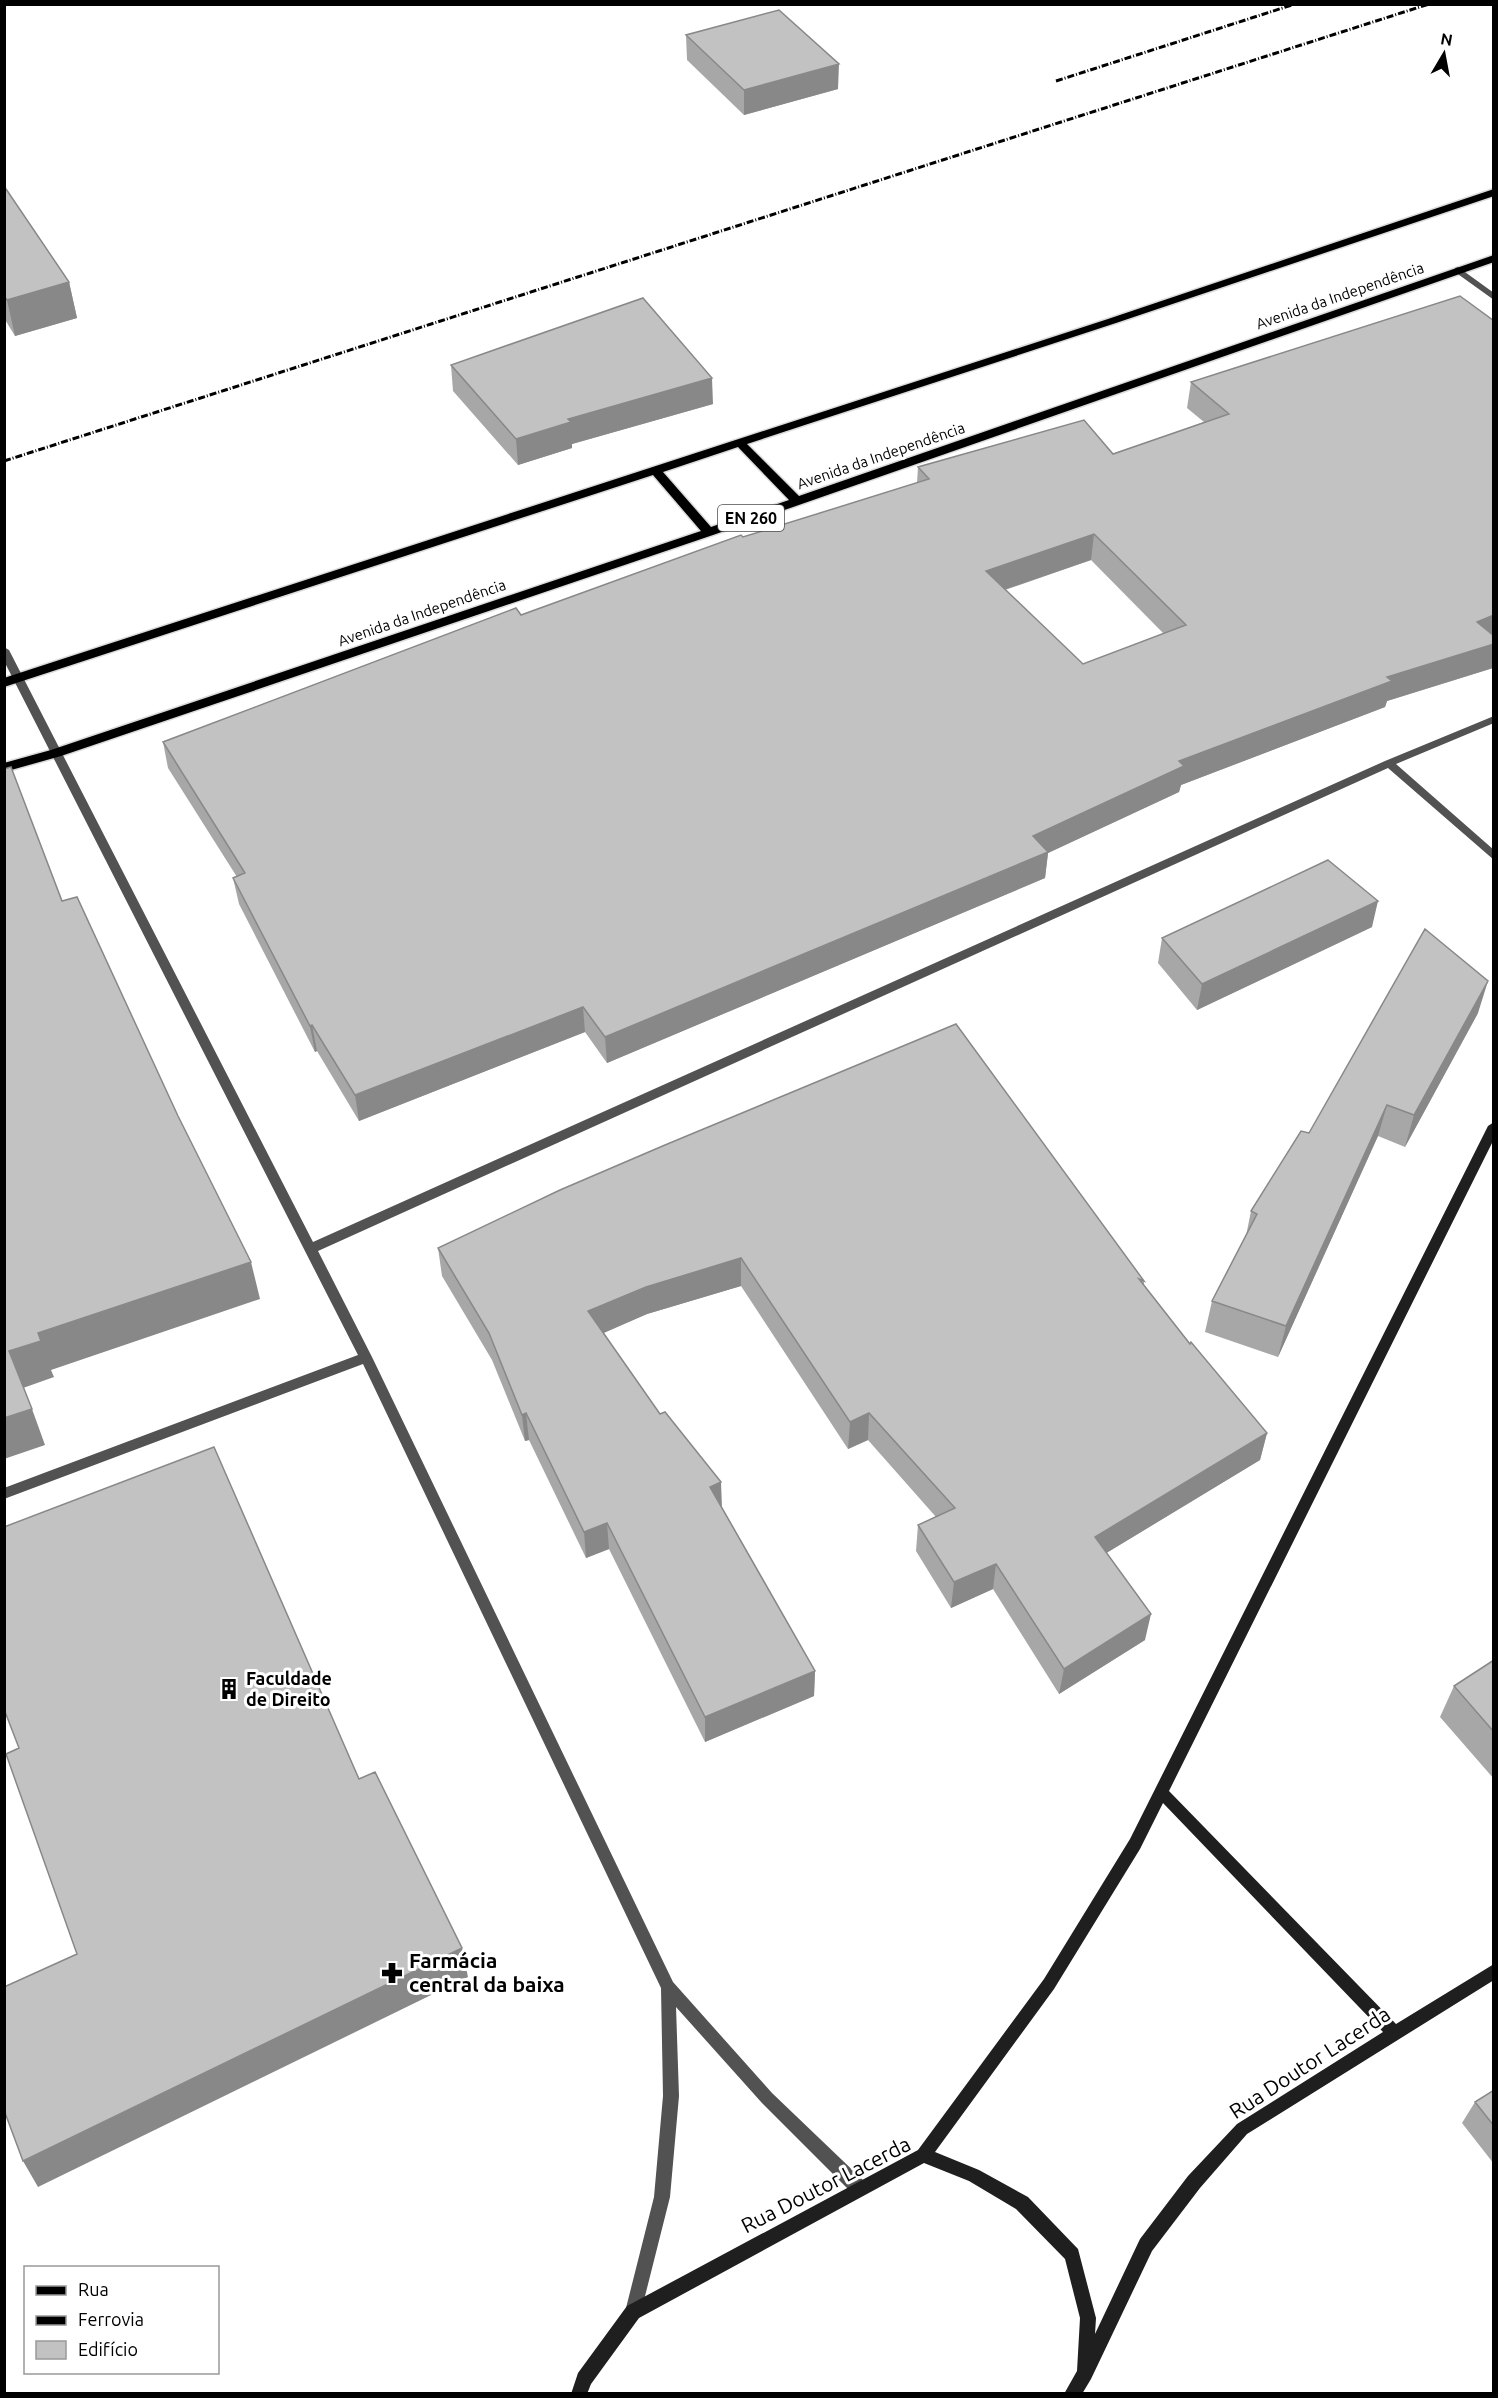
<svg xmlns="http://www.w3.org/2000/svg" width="1498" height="2398" font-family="Ubuntu,sans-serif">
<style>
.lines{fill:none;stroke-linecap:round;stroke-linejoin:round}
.primary-casing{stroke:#dbdbdb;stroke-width:3}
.minor{fill:#525252;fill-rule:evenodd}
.secondary{fill:#1f1f1f;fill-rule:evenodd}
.primary{fill:#000;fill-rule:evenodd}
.rail{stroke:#000;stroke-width:3;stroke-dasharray:7 2 1 2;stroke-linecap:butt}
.wall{fill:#a7a7a7;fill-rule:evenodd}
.shaded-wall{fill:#888}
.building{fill:#c2c2c2;stroke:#888;stroke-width:1.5;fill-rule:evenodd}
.labels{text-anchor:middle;stroke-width:6;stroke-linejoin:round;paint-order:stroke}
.far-street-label{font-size:15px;fill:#000;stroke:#fff}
.shield{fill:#fff;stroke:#4c4c4c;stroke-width:1.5}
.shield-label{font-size:16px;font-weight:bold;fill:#000}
.poi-label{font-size:18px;font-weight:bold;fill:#000;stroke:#fff;text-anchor:start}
.near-poi-label{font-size:21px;font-weight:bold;fill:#000;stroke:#fff;text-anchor:start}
.near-street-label{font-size:21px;fill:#000;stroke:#fff}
</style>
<rect width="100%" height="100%" fill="#fff"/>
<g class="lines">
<defs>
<path id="primary" d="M1494 189V196L1116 323 747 444 799 496 1494 255V262L713 535 61 756 4 772V763L51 750 701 531 653 475 4 687V678L1108 319ZM738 447 789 500 711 527 663 472Z"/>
</defs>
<use href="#primary" class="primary-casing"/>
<path class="minor" d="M1458 267 1494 293V300L1455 272V268Z
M4 647 9 650 313 1242 1385 761 1494 716V723L1396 764 1494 850V860L1388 768 318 1251 372 1357 673 1982 772 2093 865 2182 867 2188 865 2194 859 2196 853 2194 762 2103 676 2007 679 2096 670 2197 641 2312 639 2318 633 2320 627 2318 625 2312 654 2197 663 2096 661 1988 363 1364 4 1499V1488L358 1355 4 661Z"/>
<path class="secondary" d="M1494 1122V1139L1169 1791 1396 2024 1494 1964V1980L1247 2134 1200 2188 1152 2251 1091 2379 1082 2394H1064L1077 2371 1080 2318 1065 2259 1016 2209 969 2181 924 2163 639 2318 591 2384 587 2394H571L578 2373 627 2306 918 2150 1044 1979 1130 1839 1488 1126ZM1163 1803 1383 2032 1237 2124 1188 2176 1140 2239 1095 2334 1096 2318 1078 2249 1028 2197 979 2170 935 2152 1054 1989 1140 1849Z"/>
<use href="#primary" class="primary"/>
<path class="rail" d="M1056 81 1295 4
M4 461 1429 4"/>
</g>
<path class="wall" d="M686 35 838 89 744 115 687 60Z
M4 186 69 282 77 318 15 336 4 318Z
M1494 321V665L1493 668 1387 701 1385 707 1181 785 1179 792 1048 853 1045 878 607 1063 585 1032 359 1121 317 1051 315 1052 239 904 233 878 237 877 168 768 163 742 743 537 917 483 918 467 1113 454 1204 422 1187 408 1191 382ZM1091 560 1164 634 1083 664 1005 590Z
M451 365 713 404 572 444V448L518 465 453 391Z
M1372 927 1197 1010 1158 963 1162 938Z
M1478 1013 1405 1147 1378 1136 1278 1357 1205 1332 1212 1301 1246 1236 1251 1211 1309 1133Z
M665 1145 1144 1281V1285L1190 1344 1267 1433 1260 1460 1106 1553 1145 1640 1059 1694 993 1589 951 1608 916 1551 918 1525 936 1517 868 1440 848 1449 741 1286 647 1314 603 1333 722 1507 815 1671 814 1696 705 1742 609 1549 586 1558 529 1440 525 1441 492 1360 442 1276 438 1248Z
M1494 1660V1779L1440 1717 1454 1686Z
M1494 2090V2164L1462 2123 1475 2102Z"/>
<path class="shaded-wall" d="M839 64 838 89 744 115V90Z
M69 282 77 318 15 336 7 300Z
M712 378 713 404 572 444V448L518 465 516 439 568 419Z
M1094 534 1091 560 983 597 986 571Z
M1494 615V638L1477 622Z
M1494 644 1493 668 1387 701 1385 707 1181 785 1179 792 1048 853 1045 878 607 1063 605 1037 1033 836 1179 761 1387 677Z
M1378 901 1372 927 1197 1010 1202 984Z
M1488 981 1478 1013 1405 1147 1414 1115Z
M583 1007 585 1032 359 1121 355 1095Z
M312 1025 317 1051 315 1052 310 1026Z
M1387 1105 1378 1136 1278 1357 1286 1326Z
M741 1258V1286L647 1314 590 1339 588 1311 646 1287Z
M251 1262 260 1299 51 1370 54 1377 23 1388 9 1351 38 1333Z
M32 1409 45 1445 4 1459V1418Z
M526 1413 529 1440 525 1441 522 1415Z
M869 1413 868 1440 848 1449 850 1422Z
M1267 1433 1260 1460 1090 1563 1095 1537Z
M721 1482 722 1508 710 1487Z
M607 1523 609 1549 586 1558 584 1532Z
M996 1564 993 1589 951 1608 954 1582Z
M1151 1614 1145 1640 1059 1694 1064 1669Z
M815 1671 814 1696 705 1742V1717Z
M462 1948 468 1977 38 2187 23 2161Z"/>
<path class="building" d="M779 10 839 64 744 90 686 35Z
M4 186 69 282 7 300 4 296Z
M1460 296 1494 321V615L1477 622 1494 636V644L1387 677 1392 681 1179 761 1184 766 1033 836 1048 852 605 1037 583 1007 355 1095 312 1025 310 1026 233 878 245 873 163 742 516 608 521 615 741 535 743 537 929 479 918 467 1084 420 1113 454 1229 414 1191 382ZM1094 534 1186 625 1083 664 986 571Z
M643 298 712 378 568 419 571 422 516 439 451 365Z
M11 767 62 901 77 897 178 1116 251 1262 38 1333 41 1341 9 1351 32 1409 4 1418V769Z
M1328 860 1378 901 1202 984 1162 938Z
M1425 929 1488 981 1414 1115 1387 1105 1286 1326 1212 1301 1257 1214 1251 1211 1301 1131 1309 1133Z
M956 1024 1144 1281 1139 1279 1190 1344 1191 1342 1267 1433 1095 1537 1151 1614 1064 1669 996 1564 954 1582 918 1525 955 1508 869 1413 850 1422 741 1258 646 1287 588 1311 660 1414 665 1412 721 1482 710 1487 815 1671 705 1717 607 1523 584 1532 526 1413 522 1415 489 1333 438 1248 560 1190 665 1145Z
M214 1447 359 1779 375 1772 462 1948 23 2161 4 2110V1987L77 1954 6 1754 19 1748 4 1709V1527Z
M1494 1660V1732L1454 1686Z
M1494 2090V2126L1475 2102Z"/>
<defs>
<symbol id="building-bare" viewBox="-9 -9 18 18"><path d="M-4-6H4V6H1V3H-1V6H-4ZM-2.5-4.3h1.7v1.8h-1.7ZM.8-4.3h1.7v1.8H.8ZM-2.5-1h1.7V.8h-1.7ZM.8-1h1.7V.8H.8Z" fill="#000" stroke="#fff" stroke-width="2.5" paint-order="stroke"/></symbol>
<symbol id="pharmacy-bare" viewBox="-9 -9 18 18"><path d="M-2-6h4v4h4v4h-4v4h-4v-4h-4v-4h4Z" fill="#000" stroke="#fff" stroke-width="2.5" paint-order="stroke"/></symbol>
</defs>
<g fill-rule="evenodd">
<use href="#building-bare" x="214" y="1674" width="30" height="30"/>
<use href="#pharmacy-bare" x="377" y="1958" width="30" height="30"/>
</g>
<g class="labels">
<g class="far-street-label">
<text transform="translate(1340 296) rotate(-19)" y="5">Avenida da Independência</text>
<text transform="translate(881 456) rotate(-19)" y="5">Avenida da Independência</text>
<text transform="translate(422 613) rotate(-19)" y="5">Avenida da Independência</text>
</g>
<rect class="shield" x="718" y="505" width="66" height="26" rx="4.5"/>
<g class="shield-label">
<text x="751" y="524">EN 260</text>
</g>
<g class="poi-label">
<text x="246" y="1685">Faculdade<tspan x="246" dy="21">de Direito</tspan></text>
</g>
<g class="near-poi-label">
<text x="409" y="1968">Farmácia<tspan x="409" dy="24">central da baixa</tspan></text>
</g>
<g class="near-street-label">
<text transform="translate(1310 2063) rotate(-33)" y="7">Rua Doutor Lacerda</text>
<text transform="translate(826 2185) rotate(-27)" y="7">Rua Doutor Lacerda</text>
</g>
</g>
<rect width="1498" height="2398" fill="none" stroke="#000000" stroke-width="12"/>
<rect x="24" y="2266" width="195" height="108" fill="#ffffff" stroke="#999999" stroke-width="1.5"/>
<rect x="36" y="2286" width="30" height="9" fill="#000000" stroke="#999999" stroke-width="1.5"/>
<text x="78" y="2296" font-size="18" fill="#000000">Rua</text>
<rect x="36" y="2316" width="30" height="9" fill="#000000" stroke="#999999" stroke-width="1.5"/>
<text x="78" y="2326" font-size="18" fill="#000000">Ferrovia</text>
<rect x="36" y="2341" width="30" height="18" fill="#c2c2c2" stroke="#999999" stroke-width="1.5"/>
<text x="78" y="2356" font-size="18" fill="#000000">Edifício</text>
<g transform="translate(1444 54) rotate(10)" stroke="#ffffff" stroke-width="4.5" paint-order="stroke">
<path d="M0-4.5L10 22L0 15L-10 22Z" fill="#000000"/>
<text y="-9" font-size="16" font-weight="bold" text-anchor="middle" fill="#000000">N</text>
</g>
</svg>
